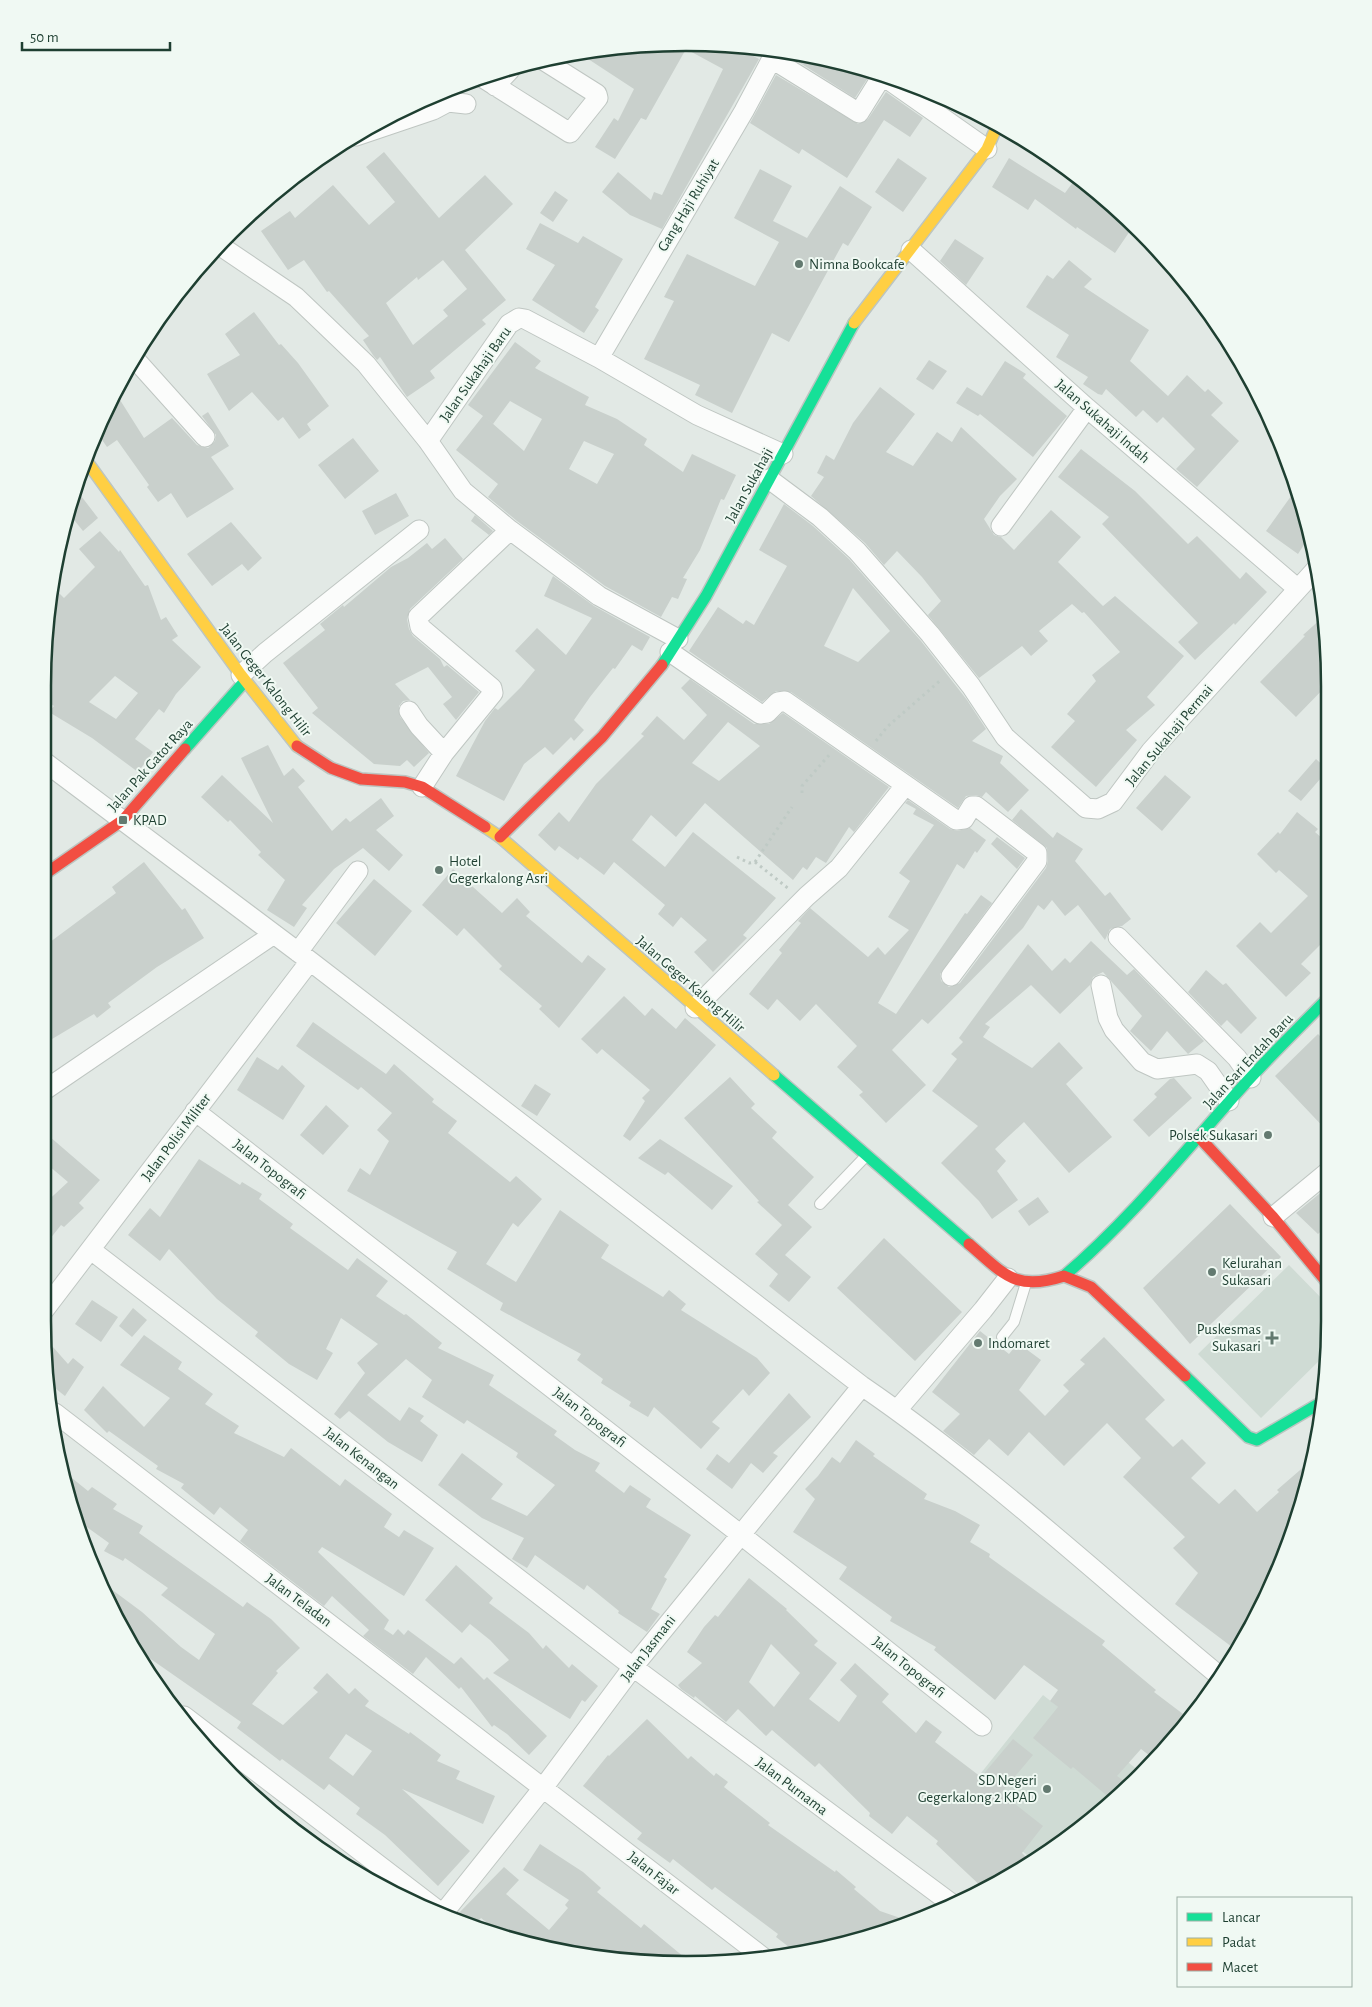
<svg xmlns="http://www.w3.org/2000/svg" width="1372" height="2007" font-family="'Alegreya Sans',sans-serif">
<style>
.built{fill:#cfdbd4}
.building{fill:#c9d0cc;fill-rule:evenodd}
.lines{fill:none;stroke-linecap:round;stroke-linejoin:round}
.lane-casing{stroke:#bfc6c2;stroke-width:12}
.street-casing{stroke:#bfc6c2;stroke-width:21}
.fast-casing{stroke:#bcc5c1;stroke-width:14}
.slow-casing{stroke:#bcc5c1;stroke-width:14}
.jam-casing{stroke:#bcc5c1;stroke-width:14}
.path{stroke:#bfcac5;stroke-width:3;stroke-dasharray:2.5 4;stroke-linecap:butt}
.lane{stroke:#fbfcfb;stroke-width:10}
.street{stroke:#fbfcfb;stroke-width:19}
.fast{stroke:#16e098;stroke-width:11}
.slow{stroke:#ffcf43;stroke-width:11}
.jam{stroke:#f24e42;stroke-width:11}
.poi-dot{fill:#637a70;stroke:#f0f9f3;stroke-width:2}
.labels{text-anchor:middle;stroke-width:4;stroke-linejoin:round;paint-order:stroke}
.street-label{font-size:15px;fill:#1e3f31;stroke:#f0f9f3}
.poi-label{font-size:15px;fill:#1e3f31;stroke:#f0f9f3;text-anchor:start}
.rim{fill:none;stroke:#1e3f31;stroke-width:2.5}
</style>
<rect width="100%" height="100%" fill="#e2e9e5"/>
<path class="built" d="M1289 1265 1329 1306 1326 1354 1261 1418 1198 1354Z
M1043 1695 1143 1774 1035 1861 958 1802Z"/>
<path class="building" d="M686 42 736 47 759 59 662 229 630 215 602 192 618 172 651 200 654 192 662 195 723 69 686 49 646 120 641 118 615 159 595 147 614 118 618 121 634 89 579 53Z
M801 54 812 55 871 73 855 98 797 61Z
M776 75 858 124 868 119 886 92 923 118 910 137 884 120 847 178 802 149 799 154 750 123Z
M384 152 439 218 485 175 513 204 465 250 506 300 482 320 486 324 430 371 435 378 407 397 380 357 377 360 373 355 363 340 369 336 329 291 327 292 304 260 288 270 261 231 290 211 295 218 333 185 369 225 395 202 366 167ZM443 260 467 289 443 310 448 316 413 345 386 303 417 277 418 280Z
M898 158 927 178 903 212 875 192Z
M1009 158 1065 193 1076 178 1134 225 1115 253 1077 227 1076 229 1035 199 1028 210 992 187Z
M760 169 792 186 773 221 807 238 840 186 872 207 848 246 843 243 789 342 772 333 732 413 695 395 700 385 644 359 674 301 664 297 687 254 755 286 779 242 734 218Z
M555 191 568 200 553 222 540 213Z
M540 223 578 243 583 236 623 259 595 307 599 310 584 333 532 300 555 265 526 249Z
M955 239 984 258 966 285 940 261Z
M1069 260 1092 279 1084 287 1149 330 1130 361 1168 396 1187 375 1205 392 1208 389 1223 403 1211 415 1239 441 1197 487 1176 469 1195 449 1163 417 1157 423 1143 410 1136 417 1106 389 1102 395 1098 394 1083 384 1088 377 1056 357 1069 335 1026 307 1047 275 1053 279Z
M254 312 279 345 281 344 298 363 329 406 307 424 311 430 299 439 283 417 278 421 252 392 229 411 207 374 240 355 225 334Z
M515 342 541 361 535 368 589 397 585 405 617 419 647 439 644 445 683 472 692 454 736 475 724 500 721 499 700 550 683 578 687 579 678 599 672 597 661 617 605 586 517 521 488 497 498 484 456 450 483 416 468 405ZM510 401 542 419 524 451 484 416 493 424ZM584 441 614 454 597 484 569 469Z
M929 360 947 371 933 390 916 379Z
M1005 361 1026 374 1023 378 1067 416 1033 457 980 414 978 416 956 403 967 387 982 396Z
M880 387 915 414 886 452 913 466 937 432 952 442 961 427 1017 479 1000 496 984 519 994 535 1001 537 1014 550 1051 510 1081 537 1058 562 1103 606 1115 596 1184 656 1147 697 1155 705 1126 730 1137 740 1096 787 1051 747 1075 721 1067 714 1096 681 1092 675 1120 652 1084 612 1082 613 1072 604 1039 631 1048 641 1031 656 1022 646 979 678 928 615 941 601 922 577 897 551 884 565 865 543 811 496 824 477 817 473 826 455 834 460 853 423Z
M115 392 144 438 172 418 197 445 208 448 215 441 216 435 202 416 208 412 229 446 211 457 234 489 187 518 171 493 158 502 147 487 149 485 117 440 107 447 98 434 109 401Z
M353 438 379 471 345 499 318 465Z
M1081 449 1135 491 1188 544 1197 536 1240 579 1246 572 1267 592 1235 625 1234 623 1195 660 1178 642 1198 623 1102 524 1109 517 1058 477Z
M78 492 98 518 83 531 70 515Z
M1294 492 1309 537 1298 554 1266 531Z
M396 493 409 516 375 535 362 511Z
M784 504 813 526 849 559 921 641 967 700 986 729 972 741 1003 756 1000 763 1029 790 1008 812 986 792 982 797 976 795 966 796 958 808 791 692 776 691 762 702 689 651 718 607 743 624 746 620 754 625 787 566 759 550ZM853 588 890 631 858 662 824 646Z
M475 515 493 531 489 535 471 521Z
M231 522 262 558 248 571 242 564 212 586 187 554Z
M100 531 119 552 120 550 145 586 148 585 161 620 166 617 178 636 172 640 201 667 176 694 164 713 159 709 135 739 153 752 138 772 92 738 49 712 54 706 42 698 52 586 64 598 95 567 79 549ZM115 676 138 693 116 719 89 702Z
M445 538 463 559 410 609 407 619 409 629 413 636 440 659 444 667 447 665 479 692 456 720 443 704 452 697 428 667 395 684 410 700 403 701 399 706 400 717 429 753 414 767 407 760 400 766 374 764 312 713 318 708 283 663 325 630 320 624 343 605 344 607 391 567 408 558 427 543 432 549Z
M553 576 594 606 650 637 642 651 632 645 615 669 613 668 590 697 574 720 584 730 574 741 571 737 553 755 545 747 524 764 504 801 456 776 485 721 495 708 498 710 521 687 535 670 515 651 537 628 566 655 592 618 544 596Z
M1323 617 1329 683 1296 717 1260 682 1305 636 1303 635Z
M690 679 754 724H769L783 713 889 787 854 832 849 827 826 863 816 857 807 870 803 867 793 880 705 803 676 837 651 815 632 840 665 867 693 832 776 898 743 935 747 938 713 972 694 952 707 940 681 917 673 927 658 914 665 905 614 862 604 875 580 857 578 860 559 846 555 851 538 835 559 812 569 822 596 784 644 736 641 734 657 716 684 740 707 715 681 688ZM728 722 760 746 719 781 692 763Z
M268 745 284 776 293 768 305 781 298 787 332 831 346 818 350 822 381 798 394 816 376 830 403 855 389 871 363 848 334 869 302 905 307 908 294 927 267 910 285 880 258 855 261 852 230 820 228 822 201 797 222 775 273 823 241 758Z
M1316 759 1328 770 1301 801 1288 791Z
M1165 775 1191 797 1162 831 1136 808Z
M908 800 950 829 957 831 970 828 986 840 977 853 975 851 964 869 957 864 878 1003 896 1014 965 913 967 914 981 895 992 903 940 974 941 981 949 987 960 983 1046 868 1048 861 1047 848 1012 820 1021 809 1053 838 1057 832 1083 849 1075 861 1105 896 1110 892 1131 919 1122 926 1110 929 1105 940 1078 905 1065 916 1052 900 1044 910 1038 905 1023 928 928 1024 922 1019 892 1050 926 1085 886 1123 859 1095 863 1092 837 1067 857 1046 816 1004 800 1021 777 999 768 1010 749 994 782 953 779 950 801 923 798 921 810 908 868 957 878 947 885 955 909 930 888 917 910 881 899 873 934 825 913 814 916 809 905 803Z
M1297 812 1318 829 1315 832 1330 845V935L1301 964 1311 973 1286 997 1236 946 1260 922 1271 933 1308 896 1279 870 1276 873 1257 854 1278 832 1280 834Z
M997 837 1025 858 1017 869 991 844Z
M144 862 182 910 185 908 204 938 157 967 108 1003 111 1007 97 1018 94 1014 42 1045V948L116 893 112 887Z
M453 869 502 913 517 898 530 912 526 916 582 963 588 955 606 969 559 1028 539 1009 542 1006 499 969 502 966 464 928 457 936 422 905Z
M374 879 412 911 375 956 336 923Z
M1091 941 1127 975 1134 969 1204 1041 1188 1054 1167 1031 1151 1051 1130 1031 1142 1016 1103 972 1093 977 1090 985 1060 1014 1031 985 985 1024 990 1027 983 1037 1032 1068 1059 1042 1083 1068 1066 1084 1112 1137 1069 1173 1024 1122 995 1149 1006 1161 997 1171 1018 1200 992 1219 979 1201 941 1163 978 1126 932 1091 957 1059 951 1054 963 1042 959 1038 1028 944 1052 971 1065 958 1070 963Z
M1206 970 1223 985 1226 983 1257 1018 1241 1034 1227 1020 1221 1026 1188 992Z
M624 996 645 1016 652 1008 676 1029 685 1018 716 1045 630 1141 623 1136 645 1101 642 1098 650 1090 602 1049 597 1054 581 1039Z
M313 1022 386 1074 394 1064 434 1099 432 1102 457 1121 448 1133 510 1182 516 1176 542 1199 518 1227 513 1223 486 1264 516 1282 560 1210 609 1245 601 1258 663 1297 669 1290 686 1304 681 1310 757 1358 770 1373 749 1396 743 1389 712 1422 720 1428 701 1449 654 1407 648 1417 629 1406 631 1402 601 1383 603 1379 577 1360 581 1354 500 1310 503 1303 447 1269 457 1252 347 1191 360 1168 370 1175 389 1141 377 1130 392 1113 361 1087 358 1090 296 1046Z
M1318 1034 1330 1046V1134L1275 1076Z
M257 1057 278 1070 282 1065 305 1086 283 1120 237 1090Z
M730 1077 755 1104 751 1108 777 1132 772 1138 814 1177 788 1205 812 1227 785 1255 811 1277 789 1302 769 1286 778 1274 755 1254 782 1225 757 1202 759 1201 684 1118Z
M1174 1078 1192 1098 1149 1137 1133 1120 1157 1097 1154 1094 1170 1079Z
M535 1084 551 1094 537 1116 521 1106Z
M326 1105 349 1126 323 1155 300 1135Z
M42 1130 100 1180 79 1203 84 1208 64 1227 61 1225 42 1249V1206L68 1182 42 1160Z
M660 1139 733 1186 712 1210 668 1172 665 1175 638 1158Z
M199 1159 240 1185 242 1182 262 1194 259 1199 293 1224 290 1228 348 1270 357 1258 388 1281 376 1296 404 1315 406 1314 442 1343 438 1348 494 1375 489 1385 557 1431 554 1435 575 1450 600 1463 595 1471 624 1493 630 1485 651 1499 646 1507 691 1535 664 1577 667 1579 651 1609 660 1614 647 1632 618 1613 619 1611 587 1585 584 1590 535 1555 527 1568 512 1559 524 1538 482 1518 438 1485 462 1453 503 1484 491 1499 527 1516 555 1485 516 1457 518 1453 467 1420 464 1424 422 1397 432 1380 406 1359 367 1395 400 1421 409 1407 424 1416 420 1421 438 1435 422 1462 388 1442 349 1411 340 1419 334 1414 365 1373 357 1363 378 1344 341 1318 326 1349 333 1353 317 1380 289 1364 255 1336 258 1332 217 1299 169 1249 160 1261 128 1235 150 1208 160 1217Z
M1330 1185V1223L1318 1234 1296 1213Z
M1038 1197 1049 1212 1029 1226 1018 1211Z
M1230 1204 1281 1257 1190 1344 1143 1288Z
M884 1238 962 1312 915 1361 837 1288Z
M92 1300 118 1317 101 1342 75 1324Z
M133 1308 147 1320 132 1337 119 1326Z
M980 1331 1009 1354 1018 1343 1041 1360 1019 1390 1045 1416 1069 1391 1063 1385 1085 1364 1080 1360 1104 1337 1165 1400 1145 1419 1173 1447 1182 1439 1206 1463 1191 1478 1219 1504 1235 1489 1257 1512 1279 1492 1277 1490 1314 1458 1280 1568 1236 1650 1175 1604 1198 1573 1173 1548 1185 1537 1123 1477 1141 1458 1107 1423 1064 1466 1029 1432 1008 1456 989 1439 974 1455 943 1431 960 1414 932 1392Z
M144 1335 182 1362 178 1369 213 1394 205 1404 239 1426 234 1433 284 1457 291 1448 340 1486 345 1479 392 1514 384 1527 399 1537 404 1530 434 1548 404 1596 322 1547 318 1552 389 1620 384 1629 393 1635 398 1629 404 1635 408 1630 454 1664 461 1657 484 1680 487 1677 547 1736 529 1755 507 1734 494 1725 492 1727 461 1687 459 1689 426 1657 413 1674 363 1636 369 1630 332 1596 324 1606 240 1541 248 1530 220 1507 214 1515 181 1488 184 1484 156 1469 158 1466 109 1431 107 1433 84 1410 103 1386 144 1427 170 1398 120 1365Z
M45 1338 68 1364 73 1358 84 1367 65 1396 51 1385Z
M789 1393 811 1417 773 1453 778 1456 763 1473 751 1463 732 1489 706 1469 717 1454 729 1463Z
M856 1440 875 1454 873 1456 927 1494 924 1499 955 1511 980 1525 970 1542 990 1554 989 1557 1105 1641 1102 1645 1156 1690 1154 1692 1187 1717 1154 1759 1141 1749 1117 1776 1130 1785 1112 1800 1073 1767 1071 1769 1033 1738 1058 1707 1050 1701 1058 1690 1024 1665 995 1700 934 1650 936 1647 890 1621 892 1617 839 1579 847 1567 793 1532 815 1499 805 1489 818 1476 832 1457 840 1463Z
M62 1470 88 1491 92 1487 117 1504 113 1509 143 1526 139 1533 243 1607 247 1602 271 1619 300 1648 276 1671 278 1673 252 1704 283 1725 318 1692 313 1688 327 1673 349 1694 355 1688 369 1701 365 1706 409 1734 410 1732 441 1755 437 1761 460 1771 456 1779 495 1796 483 1824 402 1789 470 1851 438 1886 385 1835 356 1814 360 1808 329 1784 324 1790 282 1759 280 1761 237 1728 241 1722 145 1655 122 1629 109 1605 99 1580 142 1612 181 1647 199 1660 215 1634 161 1595 168 1588 125 1558 123 1561 104 1551 109 1543 77 1520 64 1488ZM346 1734 372 1751 353 1776 329 1758Z
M456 1565 493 1598 489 1603 529 1633 543 1649 546 1645 569 1668 572 1664 598 1686 585 1702 582 1700 570 1719 493 1673 509 1660 490 1640 470 1624 462 1633 425 1600Z
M749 1578 787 1609 786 1610 818 1641 814 1645 837 1663 809 1699 839 1722 857 1696 840 1680 855 1663 889 1694 882 1702 916 1733 926 1720 942 1732 935 1742 981 1777 1013 1739 1033 1755 1001 1793 1043 1826 1022 1853 1032 1863 985 1890 936 1844 938 1841 907 1816 892 1834 869 1816 870 1813 819 1763 815 1767 772 1730 766 1736 738 1709 726 1722 695 1696 694 1698 681 1689 678 1685 702 1663 687 1652 704 1627 715 1615 718 1617ZM771 1644 800 1673 774 1707 749 1682Z
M647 1719 688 1759 691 1756 714 1776 716 1773 728 1782 724 1787 770 1823 768 1825 835 1872 836 1870 856 1887 854 1889 880 1911 906 1920 811 1952 798 1954 776 1937 778 1934 715 1887 712 1890 673 1859 670 1863 637 1839 642 1833 583 1786 608 1755 609 1756Z
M540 1844 583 1872 601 1888 597 1892 641 1928 644 1924 690 1962 602 1959 497 1931 481 1918 475 1925 459 1921 458 1914 504 1867 519 1880 506 1894 549 1930 568 1908 565 1905 569 1900 523 1870Z"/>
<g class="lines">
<defs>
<path id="lane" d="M820 1204 865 1157
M1002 1337 1014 1322 1026 1283"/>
<path id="street" d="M772 59 859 113 882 76
M883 76 987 149
M483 78 570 133 598 98 597 94 543 60
M495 86 510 70
M356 136 433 110 448 102 466 104
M219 245 296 297 366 364 428 441 463 491 510 530 599 596 678 639
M911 250 1087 408 1298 589
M599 358 744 111 776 51
M135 359 205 437
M428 441 509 324 519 318 525 319 599 358 697 415 783 454
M769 479 820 517 857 551 930 634 971 686 1005 737 1086 808 1098 809 1113 802 1151 751 1318 567
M1001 526 1087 408
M670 652 760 714 767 713 778 702 785 701 956 820 964 819 972 806H976L1037 853V861L951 976
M241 675 265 653 419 530
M409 711 419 726 444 753
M42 760 310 961 862 1386C989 1473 1103 1580 1222 1678
M422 787 444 753 493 693 492 688 420 627 418 617 510 530
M1118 937 1237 1058 1251 1078
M298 952 358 871
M1101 985 1108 1018 1114 1030 1142 1062 1157 1069 1197 1064 1208 1071 1229 1101
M695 1008 807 896 839 868 904 787
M42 1092 274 934
M195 1111 740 1534 982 1726
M1273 1217 1330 1170
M91 1250 633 1667 952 1904
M42 1313 310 961
M897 1410 983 1310 1008 1278
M55 1413 764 1958
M184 1716 448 1918
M441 1916 543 1788 633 1667 862 1386"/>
<path id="fast" d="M662 665 706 596 854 323
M185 749 245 681
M774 1075 969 1244
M1064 1276C1124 1225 1176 1162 1228 1103 1260 1065 1296 1031 1330 996
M1185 1376 1248 1437 1257 1440 1322 1402"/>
<path id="slow" d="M854 323 987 149 997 126
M88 463 241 675 297 746
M485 827 500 837 774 1075"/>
<path id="jam" d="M297 746 331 768 361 779 405 782 422 787 485 827
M500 837 602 737 662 665
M42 876 123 820 185 749
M1199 1137 1273 1217 1330 1286
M969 1244C1004 1274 1015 1292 1064 1276L1091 1287 1185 1376"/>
</defs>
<use href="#lane" class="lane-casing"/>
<use href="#street" class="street-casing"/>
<use href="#fast" class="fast-casing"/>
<use href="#slow" class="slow-casing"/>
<use href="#jam" class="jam-casing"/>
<path class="path" d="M876 741 887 727 942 679
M802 793V786L830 754
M737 857 749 863 755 862 792 807
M755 862 789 889"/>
<use href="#lane" class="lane"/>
<use href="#street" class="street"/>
<use href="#fast" class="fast"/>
<use href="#slow" class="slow"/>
<use href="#jam" class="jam"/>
</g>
<g class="poi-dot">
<circle cx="799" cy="264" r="5"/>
<rect x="118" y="815" width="10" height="10" rx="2.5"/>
<circle cx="439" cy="870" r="5"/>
<circle cx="1268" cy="1135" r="5"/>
<circle cx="1212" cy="1272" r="5"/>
<path d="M1269.5 1330.5h5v5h5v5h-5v5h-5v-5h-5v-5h5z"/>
<circle cx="978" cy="1343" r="5"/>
<circle cx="1047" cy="1789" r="5"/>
</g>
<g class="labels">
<g class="street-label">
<text transform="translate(688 205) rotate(-59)" y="5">Gang Haji Ruhiyat</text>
<text transform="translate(475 374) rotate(-55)" y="5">Jalan Sukahaji Baru</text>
<text transform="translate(1103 421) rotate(41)" y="5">Jalan Sukahaji Indah</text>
<text transform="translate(749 485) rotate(-61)" y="5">Jalan Sukahaji</text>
<text transform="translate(266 680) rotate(52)" y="5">Jalan Geger Kalong Hilir</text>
<text transform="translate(1169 735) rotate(-50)" y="5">Jalan Sukahaji Permai</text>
<text transform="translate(150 765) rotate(-48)" y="5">Jalan Pak Gatot Raya</text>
<text transform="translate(691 984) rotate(41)" y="5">Jalan Geger Kalong Hilir</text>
<text transform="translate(1248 1061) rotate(-47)" y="5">Jalan Sari Endah Baru</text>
<text transform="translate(176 1137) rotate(-53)" y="5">Jalan Polisi Militer</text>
<text transform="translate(270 1169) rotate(38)" y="5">Jalan Topografi</text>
<text transform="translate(590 1417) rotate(38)" y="5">Jalan Topografi</text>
<text transform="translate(362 1458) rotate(38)" y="5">Jalan Kenangan</text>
<text transform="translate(299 1600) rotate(37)" y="5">Jalan Teladan</text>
<text transform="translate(648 1648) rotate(-52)" y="5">Jalan Jasmani</text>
<text transform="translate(909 1667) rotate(39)" y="5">Jalan Topografi</text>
<text transform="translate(792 1786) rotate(37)" y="5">Jalan Purnama</text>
<text transform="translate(654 1873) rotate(38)" y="5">Jalan Fajar</text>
</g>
<g class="poi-label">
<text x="809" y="269">Nimna Bookcafe</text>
<text x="133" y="825">KPAD</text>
<text x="449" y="866">Hotel<tspan x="449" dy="17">Gegerkalong Asri</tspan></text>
<text x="1258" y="1140" text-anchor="end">Polsek Sukasari</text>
<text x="1222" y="1268">Kelurahan<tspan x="1222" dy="17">Sukasari</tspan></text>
<text x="1261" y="1334" text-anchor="end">Puskesmas<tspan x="1261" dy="17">Sukasari</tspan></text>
<text x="988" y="1348">Indomaret</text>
<text x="1037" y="1785" text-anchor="end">SD Negeri<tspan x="1037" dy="17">Gegerkalong 2 KPAD</tspan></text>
</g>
</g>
<path d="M0 0H1372V2007H0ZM686 51H686A635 635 0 0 1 1321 686V1321A635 635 0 0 1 686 1956H686A635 635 0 0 1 51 1321V686A635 635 0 0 1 686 51Z" fill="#f0f9f3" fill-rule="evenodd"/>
<path class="rim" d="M686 51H686A635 635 0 0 1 1321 686V1321A635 635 0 0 1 686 1956H686A635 635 0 0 1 51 1321V686A635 635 0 0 1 686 51Z"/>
<rect x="1177" y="1897" width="175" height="90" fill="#f0f9f3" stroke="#9cafa5"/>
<rect x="1187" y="1913" width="25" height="8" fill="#16e098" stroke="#9cafa5"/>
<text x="1222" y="1922" font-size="15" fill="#1e3f31">Lancar</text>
<rect x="1187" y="1938" width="25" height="8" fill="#ffcf43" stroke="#9cafa5"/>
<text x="1222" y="1947" font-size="15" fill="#1e3f31">Padat</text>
<rect x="1187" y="1963" width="25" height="8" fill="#f24e42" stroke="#9cafa5"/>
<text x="1222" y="1972" font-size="15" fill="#1e3f31">Macet</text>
<path d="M22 42v8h148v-8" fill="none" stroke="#1e3f31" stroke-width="2.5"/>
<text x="30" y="42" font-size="15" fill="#1e3f31" stroke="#f0f9f3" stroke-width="4" paint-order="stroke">50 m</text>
</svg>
